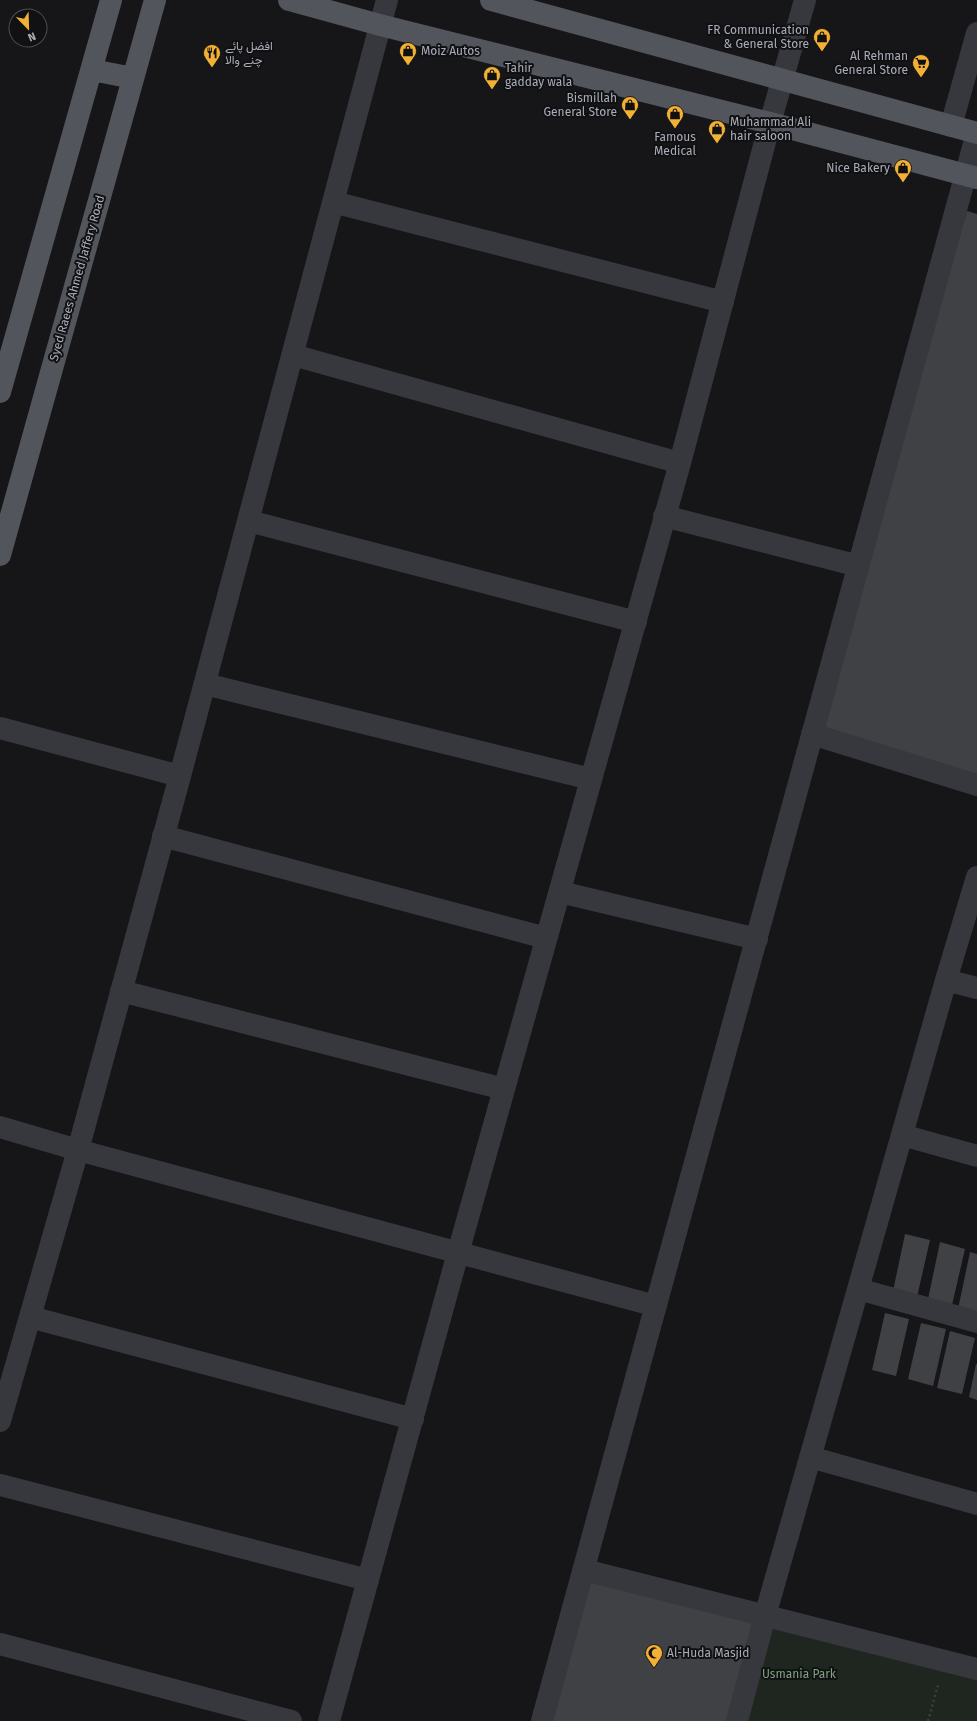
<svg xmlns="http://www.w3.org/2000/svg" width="977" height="1721" font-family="'Fira Sans',Vazirmatn,sans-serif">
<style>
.green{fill:#1e261f}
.building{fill:#404145}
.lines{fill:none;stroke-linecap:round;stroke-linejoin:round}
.path{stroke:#3d3f44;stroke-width:2.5;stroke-dasharray:2 3;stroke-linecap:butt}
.minor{stroke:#37383d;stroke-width:22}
.major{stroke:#53555c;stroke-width:22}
.labels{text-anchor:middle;stroke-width:4;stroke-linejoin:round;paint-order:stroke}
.poi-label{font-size:12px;fill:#a8adb8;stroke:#111113;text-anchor:start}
.street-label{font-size:12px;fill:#a8adb8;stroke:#111113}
.park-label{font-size:12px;fill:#7fa381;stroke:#111113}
</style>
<rect width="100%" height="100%" fill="#161618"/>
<path class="green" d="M765 1616 977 1671V1721H737Z"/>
<path class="building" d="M967 211 977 214V785L812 734Z
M905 1234 930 1240 917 1297 893 1291Z
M940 1242 965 1249 952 1305 928 1299Z
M970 1252 977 1254V1314L958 1309Z
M885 1313 909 1319 896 1376 872 1370Z
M921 1323 946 1329 933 1386 908 1379Z
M950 1331 975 1338 962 1394 937 1388Z
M976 1364H977V1400L969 1397Z
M584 1570 765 1616 737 1721H542Z"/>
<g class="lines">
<path class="path" d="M928 1721 938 1685"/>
<path class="minor" d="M951 126 977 33
M333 202 723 302
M293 355 680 463
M664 516 859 566
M249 521 636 622
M205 684 591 779
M0 728 180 776
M812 734 977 785
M163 836 546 938
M560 892 757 939
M946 980 977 988
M121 991 504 1089
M0 1127 78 1150 656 1306
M902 1135 977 1156
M858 1289 977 1322
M30 1317 413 1419
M0 1421 78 1150 180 776 387 0
M810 1457 977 1504
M0 1485 368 1580
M584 1570 977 1669
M0 1644 291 1721
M329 1721 458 1253 680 463 770 123 805 0
M542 1721 977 133
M737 1721 765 1616 946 980 977 877"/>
<path class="major" d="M289 0 380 25 770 123 977 178
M491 0 977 133
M92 70 133 78
M0 392 111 0
M0 555 155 0"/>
</g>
<defs>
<symbol id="shop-pin" viewBox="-11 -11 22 30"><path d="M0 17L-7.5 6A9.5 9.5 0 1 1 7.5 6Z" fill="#f2b134" stroke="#111113"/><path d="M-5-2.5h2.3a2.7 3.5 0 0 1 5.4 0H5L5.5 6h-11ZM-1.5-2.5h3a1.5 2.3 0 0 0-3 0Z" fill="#111"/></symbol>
<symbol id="restaurant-pin" viewBox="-11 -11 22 30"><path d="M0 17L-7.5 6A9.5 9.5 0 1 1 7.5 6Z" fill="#f2b134" stroke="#111113"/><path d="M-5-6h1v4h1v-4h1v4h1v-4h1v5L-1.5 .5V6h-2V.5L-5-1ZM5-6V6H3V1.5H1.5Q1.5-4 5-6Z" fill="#111"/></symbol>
<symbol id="supermarket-pin" viewBox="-11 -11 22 30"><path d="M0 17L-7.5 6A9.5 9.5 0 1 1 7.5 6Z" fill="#f2b134" stroke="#111113"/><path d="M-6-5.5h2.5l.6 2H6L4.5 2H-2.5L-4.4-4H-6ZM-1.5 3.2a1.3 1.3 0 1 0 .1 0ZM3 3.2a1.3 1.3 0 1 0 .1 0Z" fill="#111"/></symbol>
<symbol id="mosque-pin" viewBox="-11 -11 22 30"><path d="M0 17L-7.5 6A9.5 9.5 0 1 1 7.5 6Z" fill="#f2b134" stroke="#111113"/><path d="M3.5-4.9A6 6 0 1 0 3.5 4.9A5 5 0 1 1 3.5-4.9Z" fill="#111"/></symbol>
</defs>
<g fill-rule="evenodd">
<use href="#shop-pin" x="812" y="27" width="20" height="27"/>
<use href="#shop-pin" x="398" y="41" width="20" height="27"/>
<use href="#restaurant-pin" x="202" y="43" width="20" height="27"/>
<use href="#supermarket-pin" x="911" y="53" width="20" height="27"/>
<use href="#shop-pin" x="482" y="65" width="20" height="27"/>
<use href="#shop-pin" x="620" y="95" width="20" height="27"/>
<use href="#shop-pin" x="665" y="104" width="20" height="27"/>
<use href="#shop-pin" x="707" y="119" width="20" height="27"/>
<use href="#shop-pin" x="893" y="158" width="20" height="27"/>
<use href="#mosque-pin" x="644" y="1643" width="20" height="27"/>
</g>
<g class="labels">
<g class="poi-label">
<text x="809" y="34" text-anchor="end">FR Communication<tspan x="809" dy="14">&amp; General Store</tspan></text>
<text x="225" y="50">افضل پائے<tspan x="225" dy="14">چنے والا</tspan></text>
<text x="421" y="55">Moiz Autos</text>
<text x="908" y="60" text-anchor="end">Al Rehman<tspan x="908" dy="14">General Store</tspan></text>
<text x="505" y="72">Tahir<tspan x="505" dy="14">gadday wala</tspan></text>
<text x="617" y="102" text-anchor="end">Bismillah<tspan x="617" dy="14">General Store</tspan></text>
<text x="730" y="126">Muhammad Ali<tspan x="730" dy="14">hair saloon</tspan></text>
<text x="675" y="141" text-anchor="middle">Famous<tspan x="675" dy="14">Medical</tspan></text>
<text x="890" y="172" text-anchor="end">Nice Bakery</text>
<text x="667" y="1657">Al-Huda Masjid</text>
</g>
<g class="street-label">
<text transform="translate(77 278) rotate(-74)" y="4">Syed Raees Ahmed Jaffery Road</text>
</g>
<g class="park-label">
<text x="799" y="1678">Usmania Park</text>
</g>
</g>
<g transform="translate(28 28) rotate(157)"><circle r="19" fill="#111113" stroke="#4d4f55"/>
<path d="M0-3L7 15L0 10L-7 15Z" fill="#f2b134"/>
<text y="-6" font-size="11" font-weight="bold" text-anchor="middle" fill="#a8adb8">N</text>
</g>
</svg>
